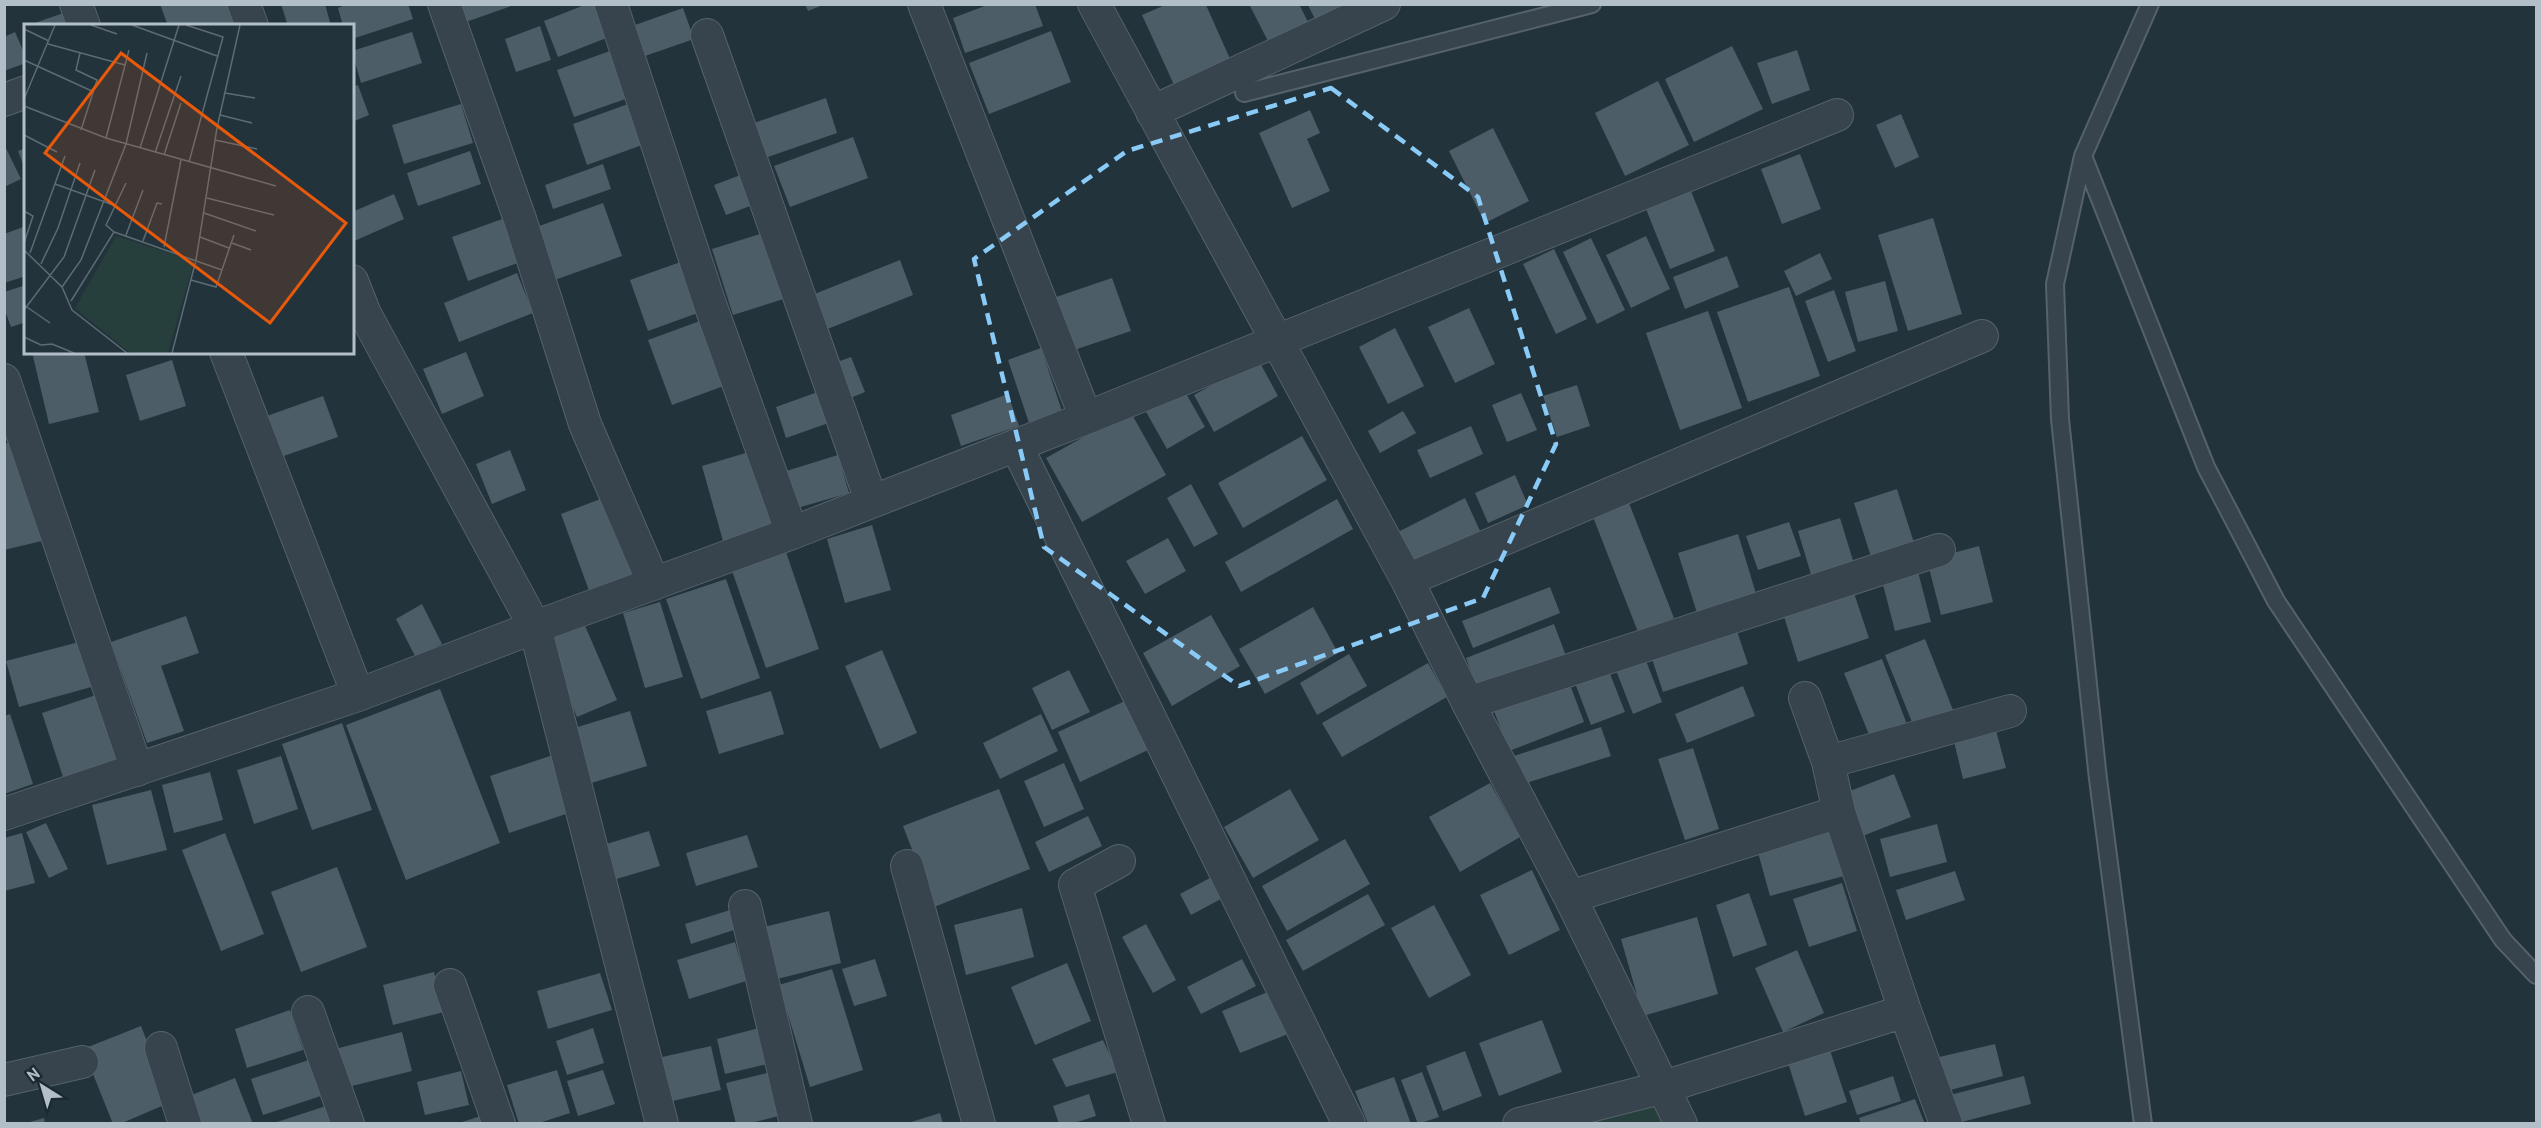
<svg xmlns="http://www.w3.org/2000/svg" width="2541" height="1128" font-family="'PT Sans',sans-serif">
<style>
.green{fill:#263f3c}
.building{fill:#4c5d67}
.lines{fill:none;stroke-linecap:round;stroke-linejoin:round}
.service-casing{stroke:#55626a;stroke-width:20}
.minor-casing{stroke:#55626a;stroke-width:34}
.service{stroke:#37444d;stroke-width:16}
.minor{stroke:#37444d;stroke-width:32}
.marked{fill:none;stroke:#89caf7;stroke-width:4.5;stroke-dasharray:12 8;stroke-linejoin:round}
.inset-road{fill:none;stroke:#5d6b74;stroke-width:1.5}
.view{fill:#e8590c;fill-opacity:0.15;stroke:#e8590c;stroke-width:3}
.inset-edge{fill:none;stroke:#b3bfc8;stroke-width:3}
</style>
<rect width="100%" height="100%" fill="#23333c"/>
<path class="green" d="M1654 1097 1666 1124H1578Z"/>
<path class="building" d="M160 4H232L240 26H168Z
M281 4H325L331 26H288Z
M347 4H408L413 19 352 39V26H343L338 8Z
M457 4H514V5L463 23Z
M587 4H602L614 35 558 57 544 21Z
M805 4H823V5L808 11Z
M990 4H1035L1043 26 965 53 953 18Z
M1249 4H1299L1311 28 1272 49Z
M1165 5H1206L1231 61 1175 87 1142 15Z
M1308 5H1351L1316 21Z
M683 8 694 39 645 56 635 25Z
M75 9 81 26H29V25Z
M540 26 551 60 516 72 505 39Z
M1051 31 1071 82 989 114 969 63Z
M15 32 26 57V63L4 71V37Z
M412 32 422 63 361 83 352 51Z
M1732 46 1763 109 1694 142 1665 79Z
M621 47 637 95 574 117 557 70Z
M1797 50 1810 90 1772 104 1757 63Z
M1658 81 1689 145 1625 176 1595 113Z
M358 85 369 115 352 122V87Z
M826 98 837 133 765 158 754 123Z
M461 104 473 143 404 164 392 125Z
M628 104 642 145 587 165 573 124Z
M1310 110 1320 133 1307 139 1330 191 1292 208 1259 133Z
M1901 114 1919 157 1895 168 1876 125Z
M1493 128 1529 201 1485 223 1449 151Z
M853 137 868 178 790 207 774 166Z
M4 144 21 179 4 187Z
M26 148V169H25L18 151Z
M470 151 481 184 418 206 407 173Z
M1800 154 1821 209 1782 224 1761 169Z
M603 164 611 189 553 209 545 185Z
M746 173 758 203 726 215 714 185Z
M1689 186 1715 251 1670 269 1644 204Z
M394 194 404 219 352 242V212Z
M603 203 622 256 549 282 531 229Z
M511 216 526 260 468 281 452 237Z
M1933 218 1962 314 1908 331 1878 235Z
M26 226V276L4 283V234Z
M770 231 790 297 733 315 712 249Z
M1646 236 1670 289 1631 308 1606 255Z
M1591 238 1625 310 1597 324 1563 252Z
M1554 249 1587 319 1556 334 1523 264Z
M1820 253 1832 279 1796 296 1784 271Z
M1727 256 1739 287 1685 309 1673 277Z
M689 259 706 310 648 331 630 280Z
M900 260 913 295 825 330 812 295Z
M517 273 533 313 459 342 444 303Z
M1112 278 1131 331 1074 350 1056 297Z
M1885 281 1898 331 1858 342 1845 292Z
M26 285V322L11 327 4 308V292Z
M1789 287 1820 376 1748 402 1717 312Z
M1834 290 1856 351 1828 362 1805 301Z
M1469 308 1495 364 1455 383 1428 327Z
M1708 311 1742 408 1680 430 1646 333Z
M708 318 732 383 672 405 648 340Z
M1395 328 1424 386 1388 404 1359 347Z
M1041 348 1062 411 1029 423 1008 360Z
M32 352H84L99 412 49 424Z
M466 352 484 396 442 414 423 369Z
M851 357 865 392 843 401 829 365Z
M1258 359 1278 396 1214 432 1194 395Z
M172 360 186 406 140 421 126 375Z
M1577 385 1590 426 1557 437 1543 396Z
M1183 388 1205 427 1167 449 1145 410Z
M826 389 837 420 786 438 776 407Z
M1521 393 1537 430 1507 442 1492 405Z
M1008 394 1019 426 961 446 951 415Z
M323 396 338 437 278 458 264 417Z
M1130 411 1166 475 1082 522 1046 458Z
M1403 411 1416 433 1380 453 1368 431Z
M1471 426 1483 454 1430 478 1417 450Z
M1302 436 1327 480 1243 528 1218 483Z
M21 440 46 540 4 550V444Z
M510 450 526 490 492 504 476 464Z
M749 452 774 534 725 548 702 466Z
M838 455 849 493 794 509 783 472Z
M1515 475 1528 505 1488 523 1475 493Z
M1191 484 1218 534 1194 547 1167 498Z
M1897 489 1915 546 1872 560 1854 503Z
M611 495 642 577 591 596 561 514Z
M1465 498 1481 533 1413 567 1396 533Z
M1337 499 1353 529 1241 592 1225 562Z
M1629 503 1674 618 1638 632 1593 517Z
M1840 518 1855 567 1813 581 1798 531Z
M1789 522 1801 556 1758 570 1746 536Z
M872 525 891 590 845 603 827 539Z
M1738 534 1757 597 1698 616 1678 553Z
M1168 538 1186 571 1145 594 1126 561Z
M1979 546 1993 602 1941 615 1927 560Z
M785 549 819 649 766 668 731 568Z
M1916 564 1931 622 1895 631 1880 573Z
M726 579 760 678 701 699 666 599Z
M1550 587 1560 613 1473 648 1462 621Z
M1852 587 1869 638 1798 662 1782 610Z
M660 602 683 677 645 688 623 613Z
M422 604 442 644 416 658 396 619Z
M1313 607 1338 653 1265 694 1239 649Z
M1211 615 1240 666 1172 706 1143 653Z
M186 616 199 653 161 666 184 731 147 743 111 642Z
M583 621 617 700 577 717 544 639Z
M1554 624 1566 656 1478 690 1466 658Z
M1736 628 1748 664 1663 692 1651 656Z
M1925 639 1953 710 1914 727 1885 655Z
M83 641 95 686 19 707 6 661Z
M882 650 917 733 880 749 845 666Z
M1643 653 1662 702 1633 714 1614 665Z
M1349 654 1367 686 1317 715 1300 683Z
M1882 659 1908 727 1872 742 1844 673Z
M1428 663 1447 697 1342 757 1322 723Z
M1607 666 1625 712 1591 725 1573 678Z
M1069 670 1090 712 1052 730 1032 688Z
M1569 682 1584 722 1509 751 1494 711Z
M1743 686 1755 716 1687 743 1675 714Z
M440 689 500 843 406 880 346 725Z
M108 691 131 761 65 783 42 713Z
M771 691 784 734 719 754 706 711Z
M1125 701 1148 750 1080 782 1058 732Z
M630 711 647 766 588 784 571 729Z
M10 714 33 784 4 794V716Z
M1041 714 1058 751 1000 779 983 743Z
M342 723 372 810 312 830 282 744Z
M1994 723 2006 768 1963 779 1952 733Z
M1601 727 1611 756 1523 784 1514 756Z
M1693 748 1719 829 1685 840 1658 759Z
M559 753 578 810 509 833 490 776Z
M281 756 298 809 254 824 237 770Z
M1064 763 1084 809 1044 827 1024 781Z
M210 772 223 820 174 833 162 785Z
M1894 774 1911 817 1860 837 1842 794Z
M1490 783 1520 837 1460 872 1429 817Z
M999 789 1030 869 934 907 903 826Z
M1290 789 1319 840 1253 878 1224 827Z
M151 790 167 850 107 865 92 805Z
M1088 816 1102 846 1049 872 1035 842Z
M46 823 68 869 49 878 26 832Z
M1937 824 1947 862 1890 877 1880 839Z
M1831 828 1844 876 1770 896 1757 849Z
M649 831 660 866 610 881 600 846Z
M22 833 35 883 4 891V838Z
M225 833 264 934 221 951 182 850Z
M747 835 758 867 696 886 686 853Z
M1345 839 1370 884 1287 931 1262 886Z
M337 867 367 947 301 972 271 892Z
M1532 870 1560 930 1509 955 1480 895Z
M1955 871 1965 900 1906 920 1896 890Z
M1221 872 1232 893 1191 915 1180 894Z
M1842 883 1857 931 1809 947 1793 899Z
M1749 893 1767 945 1733 957 1716 905Z
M1368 894 1385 925 1303 971 1286 940Z
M1434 905 1471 975 1429 998 1391 928Z
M743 906 749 925 691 944 685 924Z
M1022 908 1034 957 966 975 954 925Z
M829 911 841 963 777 979 764 927Z
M1697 917 1718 994 1643 1016 1621 939Z
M1146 924 1176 980 1153 993 1122 937Z
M735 942 746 981 689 999 677 960Z
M1797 950 1824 1013 1783 1032 1755 968Z
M875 959 887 996 854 1006 842 969Z
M1242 959 1256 986 1201 1014 1187 987Z
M1067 963 1091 1021 1035 1045 1011 987Z
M832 969 863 1070 810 1087 779 985Z
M434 972 444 1012 393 1025 383 985Z
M600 973 612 1010 548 1029 537 991Z
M1270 991 1288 1034 1240 1053 1222 1011Z
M290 1010 303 1050 247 1068 235 1029Z
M1542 1020 1562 1072 1499 1096 1479 1043Z
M141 1026 171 1102 120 1124H113L83 1049Z
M763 1027 772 1063 725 1074 717 1039Z
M593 1028 604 1063 567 1075 556 1041Z
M402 1032 412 1071 336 1090 327 1051Z
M1103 1040 1118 1072 1066 1087 1052 1059Z
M1827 1041 1847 1102 1805 1116 1788 1063Z
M1995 1044 2003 1076 1943 1092 1935 1058Z
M711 1046 721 1090 668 1102 658 1058Z
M1465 1051 1482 1096 1443 1111 1426 1066Z
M312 1059 324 1095 263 1115 251 1079Z
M557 1070 570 1113 536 1124H519L507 1085Z
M603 1070 615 1104 578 1116 567 1081Z
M780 1070 790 1113 747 1124H736L726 1083Z
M461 1071 469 1105 425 1115 417 1082Z
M1422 1072 1439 1117 1418 1124 1401 1080Z
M1893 1076 1901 1101 1857 1115 1849 1091Z
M2024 1076 2031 1104 1954 1124 1946 1096Z
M1394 1077 1411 1124H1368L1355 1091Z
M235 1078 253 1124H200L189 1096Z
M1089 1094 1096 1116 1071 1124H1059L1053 1106Z
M1915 1099 1925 1124H1861L1859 1118Z
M326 1106 332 1124H274V1123Z
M940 1113 943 1124H908V1123Z
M481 1116 484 1124H459V1123Z
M44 1118 45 1124H26V1123Z"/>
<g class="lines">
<defs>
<path id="service" d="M1244 93 1592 4
M2083 156 2206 467 2276 601 2503 940 2536 975
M2143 1124 2098 779 2060 419 2055 284 2083 156 2150 4"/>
<path id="minor" d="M76 4 84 26
M244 4 252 26
M444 4 521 222 585 424 654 584
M611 4 711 307 792 533
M924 4 1086 418
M1094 4 1407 580 1468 703 1570 897 1681 1124
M707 35 871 500
M4 100 26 92
M1152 112 1384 4
M352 281 365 314 535 627 662 1124
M226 352 358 695
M4 380 137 770
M1016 445 1349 1124
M1407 580 1982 336
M1805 698 1828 762 1839 812 1905 1011 1946 1124
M1468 703 1939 550
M1828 762 2010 711
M4 814 358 695 535 627 792 533 1086 418 1837 115
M1119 861 1075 885 1149 1124
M907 866 979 1124
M1570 897 1839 812
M745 906 796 1124
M450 985 499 1124
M308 1012 348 1124
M161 1048 185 1124
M4 1080 82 1062
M1519 1124 1664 1087 1905 1011"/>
</defs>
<use href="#service" class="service-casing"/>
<use href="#minor" class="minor-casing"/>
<use href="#service" class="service"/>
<use href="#minor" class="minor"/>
</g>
<path class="marked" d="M1331 88 1478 197 1556 444 1483 598 1239 686 1044 547 974 259 1127 151Z"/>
<g transform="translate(24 24)">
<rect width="330" height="330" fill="#23333c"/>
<path d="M92 212 170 237 144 329H106L51 284Z" fill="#263f3c"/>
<path class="inset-road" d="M67 1 93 10M108 1 193 32M162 1 199 13 165 138M0 5 25 17M24 20 101 41M56 29 52 46 73 56 57 106M0 36 70 68M201 69 231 74M0 75 31 1M0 82 82 114 252 162M196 91 228 99M0 111 33 128M82 114 105 26M191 116 233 125M116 124 155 1M131 129 157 52M140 131 157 79M31 160 92 182M183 174 250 191M0 187 9 192 0 219M180 189 232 207M90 208 82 201 102 159M102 211 119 166M176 213 205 224M119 217 133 179 138 180M208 219 227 226M140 223 157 136M0 226 38 263 48 286 103 329M6 229 41 132M17 240 34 204 56 139M167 256 192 263 210 211M38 263 57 236 102 120 123 29M47 277 90 208 198 246M0 281 26 299M0 286 40 233 71 146M0 313 17 321M17 321 28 320 50 329M148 329 172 236 193 104 216 1"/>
<path class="view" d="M97 29 322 199 246 299 21 129Z"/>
<rect width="330" height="330" class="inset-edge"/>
</g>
<rect width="2541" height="1128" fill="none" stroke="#b3bfc8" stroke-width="12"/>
<g transform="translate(42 1086) rotate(323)" stroke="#1c2931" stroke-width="4.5" paint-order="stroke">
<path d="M0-4.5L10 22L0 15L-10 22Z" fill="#b3bfc8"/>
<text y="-9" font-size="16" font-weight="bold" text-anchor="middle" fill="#b3bfc8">N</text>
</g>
</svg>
